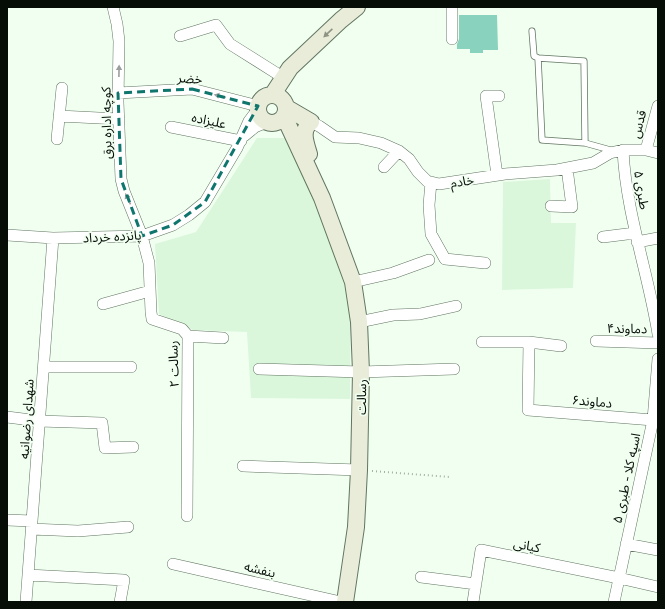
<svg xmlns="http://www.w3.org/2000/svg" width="665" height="609" font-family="'Space Grotesk','Noto Sans Arabic',sans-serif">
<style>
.built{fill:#daf7db}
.building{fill:#89d2bd}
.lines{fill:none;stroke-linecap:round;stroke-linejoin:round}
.lane-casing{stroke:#617561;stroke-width:7}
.street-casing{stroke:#617561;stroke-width:12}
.secondary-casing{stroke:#617561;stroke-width:18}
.path{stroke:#a4afa4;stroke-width:2;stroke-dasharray:1 3;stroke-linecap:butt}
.lane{stroke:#fff;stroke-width:5.5}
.street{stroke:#fff;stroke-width:11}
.secondary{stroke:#e8ecd8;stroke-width:16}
.oneway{fill:#8e9384}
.oneway2{fill:#9b9e9c}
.marked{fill:none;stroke:#0f766e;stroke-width:3;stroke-dasharray:8 5;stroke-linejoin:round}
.labels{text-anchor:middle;stroke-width:3.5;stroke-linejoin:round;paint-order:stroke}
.street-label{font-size:13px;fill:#060d07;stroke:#f1fff1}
</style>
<rect width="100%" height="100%" fill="#f1fff1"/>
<path class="built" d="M257 138H294L351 293 350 399 251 398 247 332 193 330 159 314 155 244 196 232Z
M550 179 551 223H576L573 288 502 290 503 182Z"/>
<path class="building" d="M459 15H497L498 50H483V53H470V49H457V44L459 39Z"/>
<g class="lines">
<defs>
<path id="lane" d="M532 31 534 56 538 58 584 61 585 143
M538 58 542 140 585 143 614 151"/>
<path id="street" d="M113 7 117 24 119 41 118 102 121 179 124 191 142 236 149 263 151 312 152 319 182 329 188 336 187 516
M452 7V39
M180 36 216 25 230 44 284 78
M118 93 192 89 258 106
M59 116 119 119
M311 122 319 126 335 137 359 138 381 143 399 151 409 159 418 172 427 181 439 184 505 174 557 170 593 163 610 153 623 150H646L658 153
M171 127 241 141
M244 136 255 127 267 122
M57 139 62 88
M623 150C626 213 648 272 658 334
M646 150 658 106
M384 167 399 151
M497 175 486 96H499
M431 182 429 205 431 234 445 259 485 263
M551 206 572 207 567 168
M7 235 53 238 142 236 173 225 189 215 205 202 237 148 249 121 258 109
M603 237 635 233
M637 242 658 238
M353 282 393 273 429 260
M103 304 150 291
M359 322 393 315 420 314 456 306
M188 336 223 338
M596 341 658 343
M482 342H529L561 346
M529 342 528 410 653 420
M44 367H131
M259 369 361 372 454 369
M7 417 39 421 102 423 105 448 133 447
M243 466 359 470
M7 520 32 521
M31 529 78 531 128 527
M626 544 658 550
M173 564 341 602
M28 575 124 580 120 602
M421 577 476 584
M26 602 53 238
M473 602 481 550 619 578 658 587
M614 602 653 420 658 359"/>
<path id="secondary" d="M273 94 290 68 341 20 357 7
M258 109a14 14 0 1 1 28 0a14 14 0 1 1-28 0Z
M287 108 311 122C300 130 306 144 309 154
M284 116 322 198 353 282 359 322 361 372 359 470 356 527 345 602"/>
</defs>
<use href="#lane" class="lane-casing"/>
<use href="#street" class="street-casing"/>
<use href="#secondary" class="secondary-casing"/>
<path class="path" d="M372 471 450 477"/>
<use href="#lane" class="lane"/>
<use href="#street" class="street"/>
<use href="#secondary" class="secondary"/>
</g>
<defs><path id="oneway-solid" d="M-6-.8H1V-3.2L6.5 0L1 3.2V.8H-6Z"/></defs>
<use class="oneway" href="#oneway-solid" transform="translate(328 33) rotate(137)"/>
<g class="oneway2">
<use href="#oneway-solid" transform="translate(119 71) rotate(-89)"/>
<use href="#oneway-solid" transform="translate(220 96) rotate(-166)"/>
<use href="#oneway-solid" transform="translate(128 199) rotate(-115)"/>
</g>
<path class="marked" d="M192 89 258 106 205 202 173 225 142 236 121 179 118 93Z"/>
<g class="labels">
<g class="street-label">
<text transform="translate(190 78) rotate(4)" y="5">خضر</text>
<text transform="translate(209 120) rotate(12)" y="5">علیزاده</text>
<text transform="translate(106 123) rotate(-91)" y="5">کوچه اداره برق</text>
<text transform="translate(638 124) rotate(-75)" y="5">قدس</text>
<text transform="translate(462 181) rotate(-9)" y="5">خادم</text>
<text transform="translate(642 190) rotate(81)" y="5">طبری ۵</text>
<text transform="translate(112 236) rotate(-3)" y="5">پانزده خرداد</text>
<text transform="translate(627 328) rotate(1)" y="5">دماوند۴</text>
<text transform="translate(173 364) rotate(-92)" y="5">رسالت ۲</text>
<text transform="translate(361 397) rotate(-89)" y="5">رسالت</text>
<text transform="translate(592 401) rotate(5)" y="5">دماوند۶</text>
<text transform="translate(26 419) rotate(-86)" y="5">شهدای رضوانیه</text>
<text transform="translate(626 478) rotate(-78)" y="5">اسپه کلا - طبری ۵</text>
<text transform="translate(527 545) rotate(11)" y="5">کیانی</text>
<text transform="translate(260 569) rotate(13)" y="5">بنفشه</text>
</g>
</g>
<rect width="665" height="609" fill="none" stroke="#060d07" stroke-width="16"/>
</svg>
